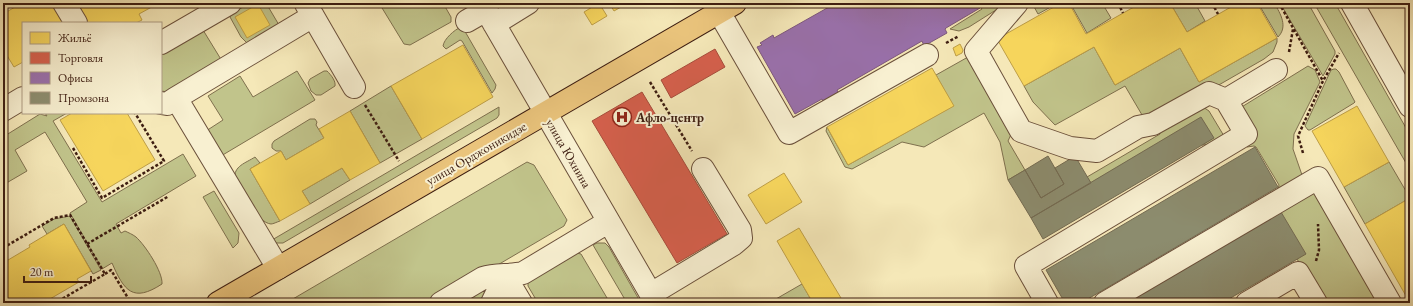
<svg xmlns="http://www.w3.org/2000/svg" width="1413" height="306" font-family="'EB Garamond',serif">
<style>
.green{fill:#c1c48b;stroke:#7f704e}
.homes{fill:#f6d55c;stroke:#be9e46}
.shops{fill:#d6604d;stroke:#a84c3b}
.offices{fill:#9970ab;stroke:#7d577d}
.industry{fill:#8c8c6e;stroke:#746b52}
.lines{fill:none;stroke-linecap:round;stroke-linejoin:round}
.minor-casing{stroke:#6b503b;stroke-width:24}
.major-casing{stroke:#3d1d11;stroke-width:24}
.path{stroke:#3d1d11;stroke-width:2.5;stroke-dasharray:3 2;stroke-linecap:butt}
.minor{stroke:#f8f0d1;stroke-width:22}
.major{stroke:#eac47c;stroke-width:22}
.labels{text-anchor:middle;stroke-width:4;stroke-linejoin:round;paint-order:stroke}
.poi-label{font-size:13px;font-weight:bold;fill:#3d1d11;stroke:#f8f0d1;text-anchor:start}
.street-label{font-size:13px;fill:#3d1d11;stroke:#f8f0d1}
</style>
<rect width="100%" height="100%" fill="#f5e8b8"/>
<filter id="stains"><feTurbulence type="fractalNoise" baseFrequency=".005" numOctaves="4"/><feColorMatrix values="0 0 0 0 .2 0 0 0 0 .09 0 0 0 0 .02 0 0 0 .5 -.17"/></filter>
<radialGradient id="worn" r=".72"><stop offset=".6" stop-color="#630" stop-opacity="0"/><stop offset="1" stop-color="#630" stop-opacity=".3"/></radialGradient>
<path class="green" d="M250 3H266L279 25 247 43 241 37 230 17 231 14Z
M379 3H443L451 17V22L410 45 404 44Z
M978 3H1007L969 27 959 31 950 29 982 9Z
M1032 3H1058L1038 14Z
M1070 3H1102L1111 18 1087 33Z
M1170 3H1195L1205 21 1187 32Z
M1258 3H1274C1281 14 1288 27 1278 37Z
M1280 3H1308L1335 51V54L1323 76Z
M1314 3H1335L1410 135V170Z
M461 27 463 28 496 85 495 89 492 93 462 41 460 40 446 49 443 46C444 39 454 30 461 27Z
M203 30 222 61 169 92 161 91V55Z
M1277 38V42L1273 52 1264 59 1217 86 1145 120 1125 86 1055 125 1033 102 1024 86 1094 47 1115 85 1180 48 1199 82Z
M968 57 1014 128 1008 141 1025 170 1008 180 1000 142 984 113 924 147 902 142 852 169 845 167 826 131 827 127 848 165 953 106 936 75Z
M1308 66 1315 70 1320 82 1294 134 1293 149 1302 175 1278 190 1279 185 1256 147 1254 146 1247 147 1245 142 1240 108Z
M1334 69H1336L1339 72 1355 102 1354 103 1310 130H1308L1305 126 1331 70Z
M297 71 315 100 221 156 206 131 223 120 208 96 240 76 253 97Z
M324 71H327C331 75 336 81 335 86L321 95H316L311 91 308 83 310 79Z
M391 86 422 139 380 163 350 111Z
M1200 105 1209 111 1224 136 1212 144 1202 145 1213 138 1201 118 1091 183 1087 177 1160 134V131Z
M499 107V115L497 118 283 243H275L272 240Z
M45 113H67L53 121 102 202 183 154 196 176 116 224 121 233 125 231C129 233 132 234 136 237 145 245 163 272 162 284 133 303 124 291 112 263L102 269 70 213 87 202 45 132 15 150 27 171 3 185V137L40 114 47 116Z
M310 119H315L317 122 316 125 324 138 286 160 281 151H276L272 148V144L274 141Z
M255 157 260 163 250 169 280 221C277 222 273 224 271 224 257 223 242 190 235 179 233 166 246 163 255 157Z
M527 162 534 165 567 220 564 226 433 303H286Z
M1389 162 1410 198 1365 224 1344 187Z
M342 168 350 180 310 204 302 191Z
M214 191 239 233 238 243 233 248 203 197Z
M1315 191 1382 303H1324L1297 259 1276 208Z
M70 216 101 270 93 274 64 224 47 234 42 226 54 219Z
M597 243H605L609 247 641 303H627L593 245Z
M577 253 581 254 610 303H538L528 286V282Z
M802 284 813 303H769Z
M481 287 491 289 484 303H454Z"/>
<path class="homes" d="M22 3H52L64 23H23V62L14 67 3 49V14Z
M78 3H159L139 14 142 20 136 23H85L75 5Z
M599 3 607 16 592 25 584 12Z
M609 3H628L614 11Z
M1061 3H1069L1086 34 1141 3H1170L1187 32 1238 3H1257L1277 38 1199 82 1180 48 1115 85 1094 47 1024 86 997 39Z
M1404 3H1410V13Z
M258 4 270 25 247 38 235 17Z
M960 44 963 50 962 53 956 56 953 48Z
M463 45 493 97 422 139 391 86Z
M932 68 954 106 848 165 827 127Z
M1357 106 1389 162 1344 187 1312 131Z
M350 111 380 163 350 180 342 168 302 191 310 204 280 221 250 169 281 151 286 160 324 138 319 129Z
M72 113H127L155 160 103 191 60 120Z
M784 173 802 202 766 224 748 195Z
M1410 198V303L1365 224Z
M64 224 91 271 77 279 79 282 43 303H3V263L30 247 29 245Z
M799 228 844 303H813L777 241Z"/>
<path class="shops" d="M715 49 725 67 671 98 661 80Z
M642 92 727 234 677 263 592 121Z"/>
<path class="offices" d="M836 3H977L980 8 946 28 945 29 947 33 924 46 922 41 837 90 839 94 824 103 822 99 795 114 757 47 762 45 760 43 773 35 774 38Z"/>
<path class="industry" d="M1201 117 1214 138 1043 239 1031 218Z
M1255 147 1278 187 1081 303H1065L1046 270Z
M1048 156 1064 184 1041 198 1025 170Z
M1075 156 1091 183 1031 218 1008 180 1025 170 1041 198 1064 184 1055 168Z
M1281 212 1306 254 1222 303H1124Z"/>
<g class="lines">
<defs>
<path id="minor" d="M64 3 76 23
M482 3 656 303
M1017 3 976 51 1021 131 1070 148 1097 151 1138 127 1153 124 1209 93 1226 100 1246 134 1026 266 1047 303
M1352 3 1410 106
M306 4 354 87
M719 12 789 133 927 55
M467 21 486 10
M494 24 528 3
M161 43 230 3
M176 98 313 16
M1226 100 1276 70
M161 103 167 104 176 98 278 268
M3 110 23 98
M505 276 521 303
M651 294 734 244 741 238 740 230 703 169
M441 303 483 278C496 274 509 276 523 273L608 222
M492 303 505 276
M1105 303 1318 178 1390 303
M1247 303 1298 273 1316 303"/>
<path id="major" d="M218 303 735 3"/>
</defs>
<use href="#minor" class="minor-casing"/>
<use href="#major" class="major-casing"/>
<path class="path" d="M1118 3 1123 13
M1212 3 1218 14
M1279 3 1323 81
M946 43 959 36
M1289 52 1293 29
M650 82 692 151
M365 105 399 161
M73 148 102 198 164 161 135 113
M1303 153 1298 136 1323 81 1339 53
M3 226 5 229
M87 244 169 196
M3 248 54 218 70 215 105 274 55 303
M1316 261 1319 250 1318 224
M105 274 111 270 131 303"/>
<use href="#minor" class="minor"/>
<use href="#major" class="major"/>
</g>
<defs>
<symbol id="hospital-ring" viewBox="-11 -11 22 22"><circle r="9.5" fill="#f8f0d1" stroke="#8f2418" stroke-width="1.5"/><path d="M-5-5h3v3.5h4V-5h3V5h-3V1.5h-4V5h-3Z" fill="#8f2418"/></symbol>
</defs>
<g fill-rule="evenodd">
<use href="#hospital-ring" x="611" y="106" width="22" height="22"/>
</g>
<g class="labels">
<g class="poi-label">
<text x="636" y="122">Афло-центр</text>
</g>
<g class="street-label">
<text transform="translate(476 153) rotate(-30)" y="5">улица Орджоникидзе</text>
<text transform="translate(569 153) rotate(60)" y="5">улица Юхнина</text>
</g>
</g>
<rect width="1413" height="306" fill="none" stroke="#f5e8b8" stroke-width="16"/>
<rect x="4" y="4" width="1405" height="298" fill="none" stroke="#3d1d11" stroke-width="2"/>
<rect x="8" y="8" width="1397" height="290" fill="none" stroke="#3d1d11"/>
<rect x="22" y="22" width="140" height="92" fill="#f8f0d1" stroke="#ad9c84"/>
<rect x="30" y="32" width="20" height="12" fill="#f6d55c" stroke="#ad9c84"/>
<text x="58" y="42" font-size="12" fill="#3d1d11">Жильё</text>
<rect x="30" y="52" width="20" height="12" fill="#d6604d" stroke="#ad9c84"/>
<text x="58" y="62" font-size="12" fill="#3d1d11">Торговля</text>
<rect x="30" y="72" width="20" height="12" fill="#9970ab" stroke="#ad9c84"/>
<text x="58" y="82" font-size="12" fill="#3d1d11">Офисы</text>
<rect x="30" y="92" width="20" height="12" fill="#8c8c6e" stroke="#ad9c84"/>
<text x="58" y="102" font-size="12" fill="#3d1d11">Промзона</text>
<path d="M24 276v6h67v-6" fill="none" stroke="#3d1d11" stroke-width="2"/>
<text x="30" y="276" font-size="12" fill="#3d1d11" stroke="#f8f0d1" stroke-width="3" paint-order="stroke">20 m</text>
<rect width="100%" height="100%" filter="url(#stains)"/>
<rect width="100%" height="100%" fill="url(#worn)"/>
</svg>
